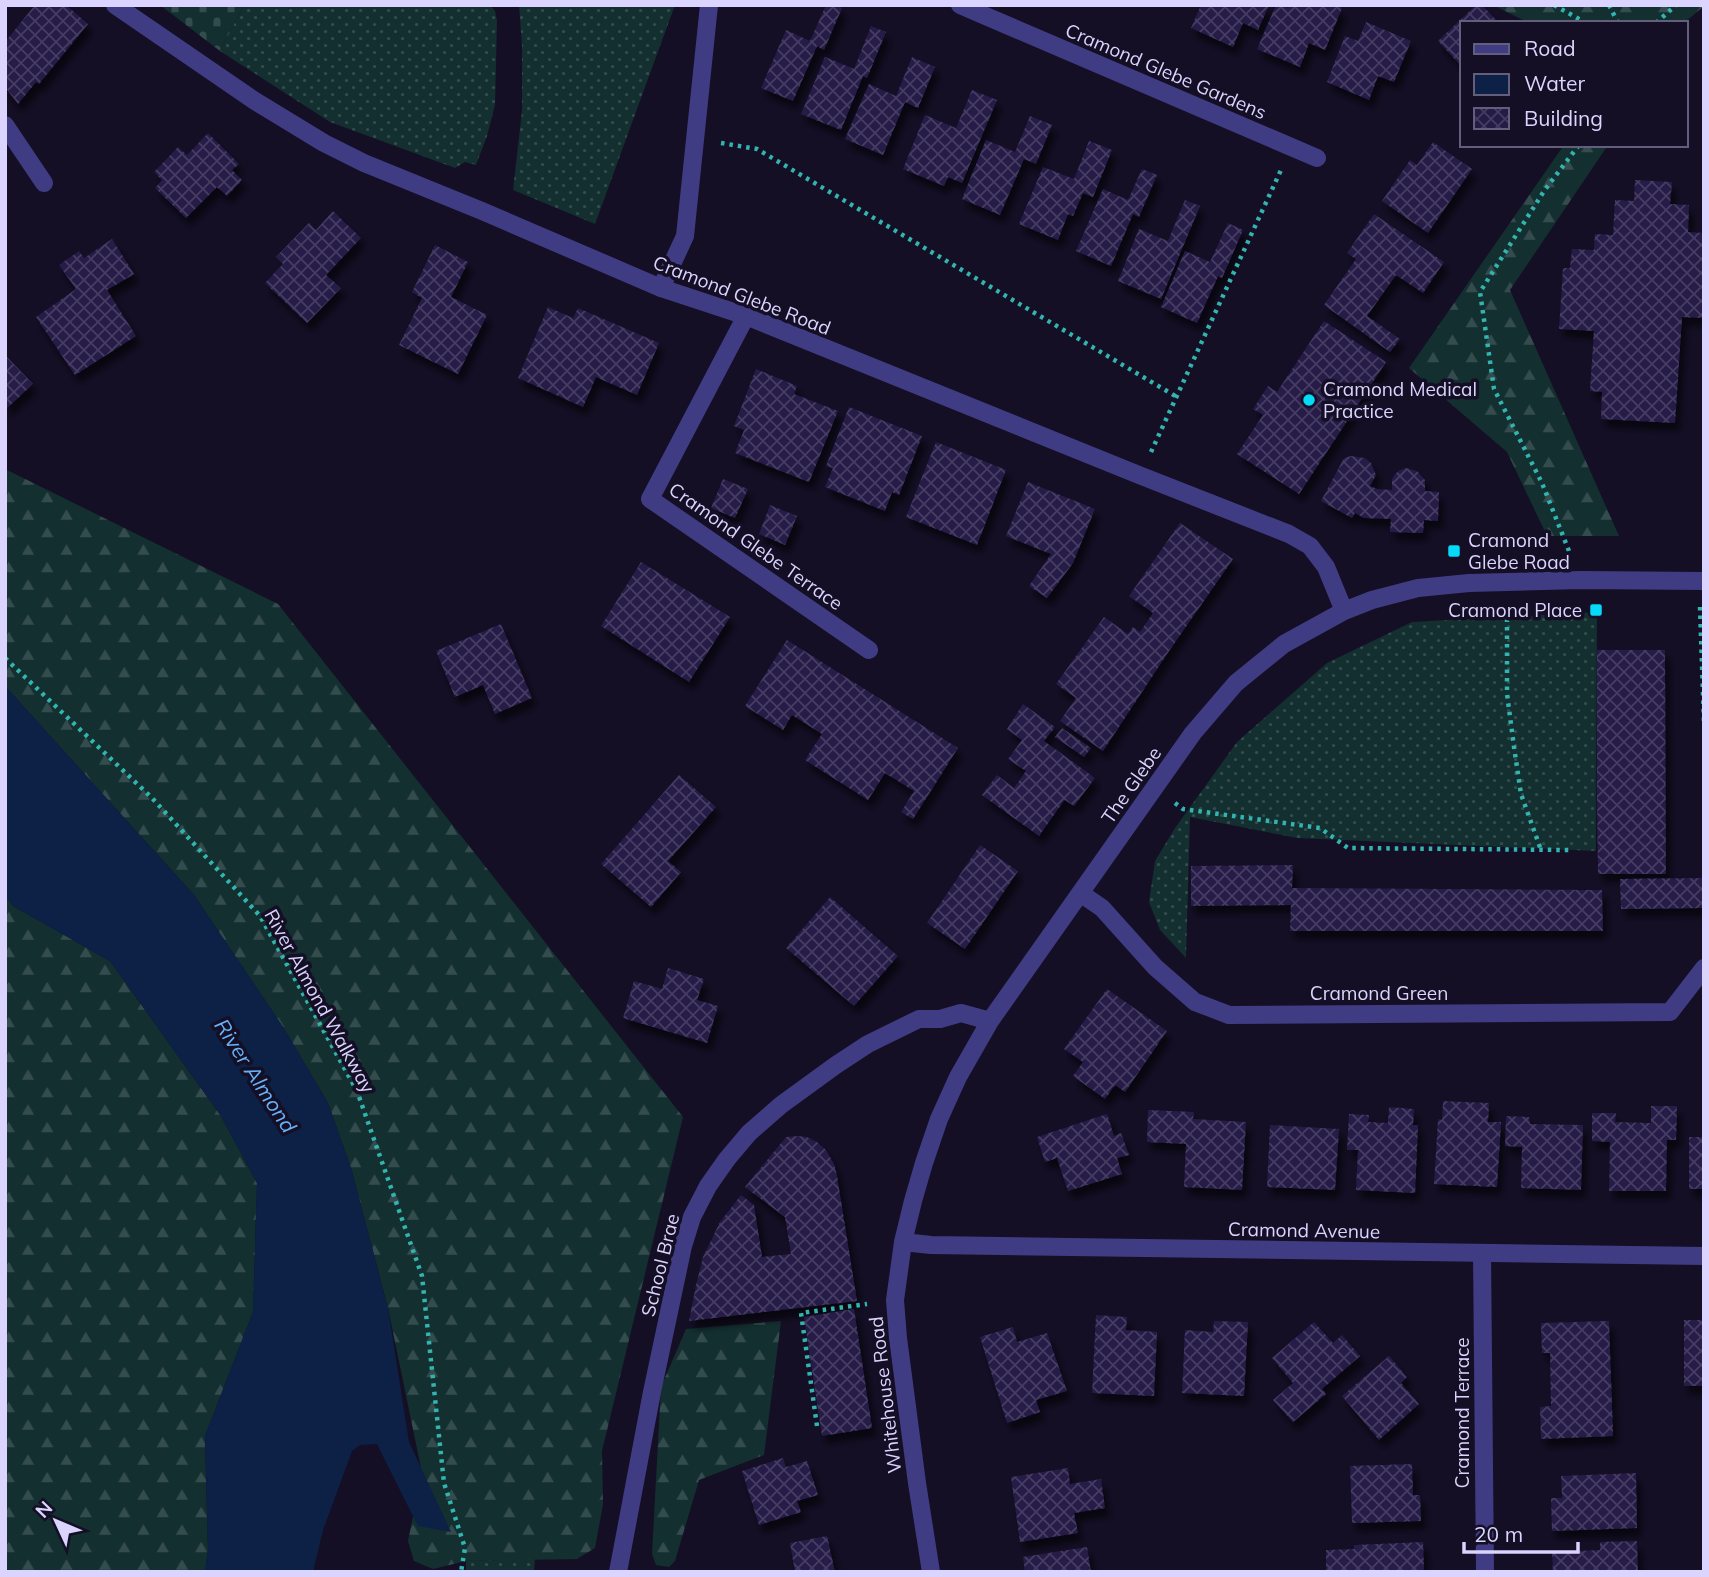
<svg xmlns="http://www.w3.org/2000/svg" width="1709" height="1577" font-family="Mulish,sans-serif">
<style>
.grass{fill:url(#grass-dots)}
.forest{fill:url(#forest-firs)}
.cemetery{fill:url(#cemetery-stones)}
.water{fill:#0d2146}
.building{fill:url(#building-cross-hatch);filter:url(#shadow)}
.lines{fill:none;stroke-linecap:round;stroke-linejoin:round}
.path{stroke:#32b4b0;stroke-width:4.5;stroke-dasharray:3.5 5;stroke-linecap:butt}
.minor{stroke:#403c83;stroke-width:18}
.poi-dot{fill:#06daf9;stroke:#140f25;stroke-width:2.5}
.labels{text-anchor:middle;stroke-width:7;stroke-linejoin:round;paint-order:stroke}
.street-label{font-size:19px;fill:#dad4fe;stroke:#140f25}
.poi-label{font-size:19px;fill:#dad4fe;stroke:#140f25;text-anchor:start}
.water-label{font-size:21px;font-style:italic;fill:#65b2fb;stroke:#140f25}
</style>
<defs>
<pattern id="grass-dots" width="8" height="8" patternUnits="userSpaceOnUse" patternTransform="scale(1.75)"><rect width="8" height="8" fill="#132f2f"/><path d="M2 2h.1M6 6h.1" fill="none" stroke="#354c4e" stroke-width="1.8" stroke-linecap="round"/></pattern>
<pattern id="forest-firs" width="22" height="20" patternUnits="userSpaceOnUse" patternTransform="scale(1.75)"><rect width="22" height="20" fill="#132f2f"/><path d="M5 1l3.5 6h-7zM16 11l3.5 6h-7z" fill="#354c4e"/></pattern>
<pattern id="cemetery-stones" width="16" height="16" patternUnits="userSpaceOnUse" patternTransform="scale(1.75)"><rect width="16" height="16" fill="#132f2f"/><path d="M2 7V4a2 2 0 0 1 4 0v3zM10 15v-3a2 2 0 0 1 4 0v3z" fill="#354c4e"/></pattern>
<pattern id="building-cross-hatch" width="8" height="8" patternUnits="userSpaceOnUse" patternTransform="scale(1.75)"><rect width="8" height="8" fill="#251c46"/><path d="M0 0l8 8M0 8l8-8" fill="none" stroke="#443c62"/></pattern>
<filter id="shadow"><feDropShadow dx="4.5" dy="8" stdDeviation="3.5" flood-color="#0009"/></filter>
</defs>
<rect width="100%" height="100%" fill="#140f25"/>
<path class="grass" d="M244 5H490L495 11 497 21 495 105 487 136 476 165 465 162 455 168 330 122 220 51Z
M519 5H675L595 224 513 190 522 111V46Z
M1597 612 1596 851 1297 838 1190 817 1186 958 1160 930 1149 902 1155 861 1175 828 1237 742 1327 663 1412 622Z
M535 1559 534 1572H466V1561Z"/>
<path class="forest" d="M1493 5H1704V6L1684 23H1529Z
M1564 145H1608L1510 290 1619 536H1547L1507 452 1409 368Z
M5 469 278 604 683 1117 602 1451 603 1504 595 1548 577 1559 466 1561 433 1569 414 1561 408 1541 422 1473 388 1308 351 1168 328 1103 283 1027 194 895 5 686Z
M5 895 13 906 110 961 221 1116 257 1183 253 1312 205 1436 208 1550 205 1572H5Z
M781 1321 764 1455 699 1480 675 1561 669 1567 656 1565 652 1554 661 1387 686 1329Z"/>
<path class="cemetery" d="M160 5H244L220 51Z"/>
<path class="water" d="M5 686 194 895 283 1027 328 1103 351 1168 388 1308 409 1442 451 1532 418 1526 377 1444 360 1445 352 1451 323 1530 313 1572H205L208 1550 205 1436 253 1312 257 1183 221 1116 110 961 13 906 5 895Z"/>
<path class="building" d="M35 5H66L88 24 39 84 36 82 18 104 5 87V42Z
M826 5H835L842 8 824 50 817 46 793 101 761 88 786 30 810 41Z
M1201 5H1269L1258 30 1243 23 1233 47 1191 28Z
M1276 5H1282L1288 8 1290 5H1335L1342 8 1325 50 1309 43 1300 67 1257 49Z
M1476 5H1482L1499 23H1462V67L1438 41Z
M1366 22 1411 41 1394 82 1378 76 1369 100 1327 82 1345 36 1358 41Z
M871 26 886 32 867 78 863 76 841 130 801 114 825 57 854 69Z
M912 57 935 67 918 108 905 102 883 155 845 139 869 84 896 96Z
M972 90 997 100 962 183 948 177 944 186 903 169 925 115 956 128Z
M1030 116 1052 125 1036 164 1024 159 1000 215 962 199 986 140 1015 152Z
M208 133 239 164 232 170 242 180 227 196 217 187 186 218 155 188 162 180 154 172 178 147 187 155Z
M1089 141 1112 150 1093 197 1083 193 1073 216 1068 214 1058 240 1019 224 1043 167 1074 179Z
M1433 142 1472 169 1428 233 1382 201 1410 160 1417 165Z
M1142 169 1157 175 1139 217 1133 214 1111 266 1076 251 1103 189 1128 200Z
M1635 180 1672 182 1670 204 1689 205 1688 232 1704 233V318L1682 317 1675 423 1601 419 1602 392 1590 391 1594 331 1559 329 1563 268H1570L1572 249 1594 250 1595 234 1613 235 1615 200 1634 201Z
M1185 200 1200 206 1161 299 1118 281 1139 229 1168 241Z
M333 211 361 238 326 275 341 288 307 323 265 283 283 264 276 257 309 223 316 230Z
M1374 214 1444 262 1423 293 1396 275 1367 316 1400 339 1390 352 1324 305 1356 259 1347 253Z
M1228 223 1243 230 1222 278 1218 276 1197 323 1161 307 1185 251 1210 262Z
M112 239 134 274 107 290 136 336 75 375 36 317 76 289 59 265 79 251 84 258Z
M435 245 468 262 451 297 487 315 458 374 399 345 422 298 412 292Z
M548 307 573 318 578 308 659 343 637 395 596 377 583 407 518 378Z
M1324 321 1386 362 1299 494 1237 454 1263 415 1253 409 1268 386 1277 392Z
M7 357 33 384 5 410V358Z
M756 369 797 386 794 394 838 411 809 482 735 453 744 430 734 426Z
M849 407 922 436 899 495 892 492 885 511 825 487 833 468 826 466Z
M936 442 1006 470 977 545 906 517Z
M1351 456 1365 458 1371 463 1376 475 1370 486 1377 489 1392 490V479L1395 474 1400 470 1406 468 1417 471 1425 480V491L1439 492 1438 521 1424 520 1423 533 1390 532 1391 519 1364 518 1355 513 1352 518 1321 501 1344 458Z
M723 479 748 489 735 518 711 508Z
M1028 482 1095 509 1073 563 1047 598 1029 586 1051 554 1006 536Z
M770 505 797 516 785 545 759 534Z
M1180 523 1233 559 1169 651 1103 751 1060 721 1076 698 1056 684 1104 617 1128 634 1133 627 1140 632 1153 613 1129 596Z
M641 562 730 617 689 682 601 626Z
M501 624 532 698 495 714 483 685 455 697 436 651Z
M787 640 958 748 913 819 901 812 914 791 885 773 868 800 805 760 822 734 792 715 783 730 745 706Z
M1597 650H1665L1666 874H1598L1597 800Z
M1023 704 1055 727 1044 741 1095 778 1074 806 1065 800 1063 802 1039 836 982 795 997 775 1014 788 1026 771 1008 759 1022 740 1007 729Z
M1062 728 1091 748 1084 757 1055 737Z
M679 775 716 807 668 861 681 872 651 907 601 864Z
M980 845 1018 871 965 949 927 923Z
M1293 865 1292 888 1602 890 1603 931H1290L1291 905 1191 906V866Z
M1704 878V908L1621 909 1620 879Z
M830 897 898 956 854 1006 786 948Z
M668 968 704 979 697 1000 718 1006 707 1043 623 1018 634 981 662 989Z
M1107 989 1167 1031 1125 1092 1115 1085 1105 1099 1073 1076 1083 1062 1064 1049Z
M1443 1101 1489 1103 1488 1122H1501L1497 1187 1434 1184 1438 1119 1442 1120Z
M1651 1106H1677L1676 1140H1667L1666 1191H1609L1610 1142 1592 1141V1113H1616L1615 1122 1651 1123Z
M1389 1107 1414 1109 1413 1125H1418L1415 1193 1356 1190 1358 1150H1347L1349 1114 1369 1115 1368 1122 1388 1123Z
M1148 1110 1194 1112 1193 1119 1246 1122 1242 1190 1184 1187 1186 1144 1147 1142Z
M1107 1114 1114 1136 1121 1133 1129 1155 1117 1158 1122 1174 1068 1191 1057 1158 1045 1162 1037 1137Z
M1506 1116 1529 1117 1530 1124 1583 1125 1581 1190 1521 1188 1522 1147 1505 1146Z
M1270 1125 1339 1129 1335 1190 1267 1187Z
M798 1136 807 1137 817 1142 826 1150 834 1164 837 1176 857 1301 689 1321 696 1285 703 1257 720 1222 741 1195 754 1205 762 1257 791 1254 785 1217 745 1187 786 1137Z
M1689 1137H1704V1189H1689Z
M854 1309 872 1428 822 1436 804 1317Z
M1096 1315 1127 1317 1126 1330 1157 1332 1154 1396 1092 1393Z
M1684 1320H1704V1386H1684Z
M1214 1321 1248 1322 1244 1396 1182 1393 1185 1330 1213 1332Z
M1609 1321 1613 1436 1541 1439 1540 1407 1551 1406 1550 1353H1542L1541 1323Z
M1314 1322 1333 1343 1342 1335 1360 1356 1322 1389 1326 1394 1293 1422 1273 1400 1293 1383 1272 1358Z
M1013 1327 1017 1342 1047 1333 1067 1391 1036 1400 1040 1412 1007 1423 980 1337Z
M1389 1356 1407 1377 1401 1383 1419 1404 1379 1440 1342 1396Z
M783 1458 786 1467 807 1461 818 1495 797 1501 801 1512 759 1525 742 1471Z
M1412 1464 1413 1495H1420L1421 1521 1352 1523 1350 1466Z
M1068 1468 1070 1484 1101 1479 1105 1508 1074 1513 1078 1533 1020 1542 1011 1477Z
M1636 1473 1637 1528 1552 1531 1551 1498H1562L1561 1476Z
M827 1536 835 1572H795L790 1543Z
M1637 1541 1638 1572H1553L1552 1552 1600 1550V1542Z
M1423 1542 1424 1571 1326 1572V1550L1354 1549V1545Z
M1087 1547 1091 1572H1025L1023 1557Z"/>
<g class="lines">
<path class="path" d="M1554 5 1586 23
M1609 5 1618 23
M1656 23 1676 5
M721 143 757 149 1177 397
M1151 452 1281 170
M1569 551 1542 483 1494 389 1480 292 1544 191 1579 145
M1700 607 1704 723
M1507 610V694L1514 747 1521 794 1541 850
M5 658 152 798 260 916 357 1091 422 1276 444 1483 465 1548 461 1572
M1175 803 1183 809 1320 828 1348 848 1570 850
M817 1426 801 1313 867 1304"/>
<path class="minor" d="M115 5 255 101 324 143 364 163 482 211 661 288 746 316 1139 475 1289 534 1310 546 1326 567 1344 611
M960 5 1317 158
M5 125 44 183
M661 288 685 236 709 5
M746 316 650 499 869 650
M1080 893 1102 908 1155 967 1195 1002 1229 1015 1670 1012 1704 968
M903 1242 931 1245 1704 1256
M1482 1253 1485 1572
M618 1572 652 1392 683 1246 692 1217 708 1186 727 1159 749 1133 781 1105 836 1065 868 1044 919 1019H940L961 1013 990 1021
M931 1572 917 1483 898 1338 895 1300 903 1242 913 1201 924 1163 939 1119 958 1077 990 1021 1193 733 1236 683 1284 644 1344 611 1372 600 1418 588 1469 583 1581 580 1704 581"/>
</g>
<g class="poi-dot">
<circle cx="1309" cy="400" r="7"/>
<rect x="1447" y="544" width="14" height="14" rx="3.5"/>
<rect x="1589" y="603" width="14" height="14" rx="3.5"/>
</g>
<g class="labels">
<g class="street-label">
<text transform="translate(1166 71) rotate(23)" y="7">Cramond Glebe Gardens</text>
<text transform="translate(742 295) rotate(21)" y="7">Cramond Glebe Road</text>
<text transform="translate(756 546) rotate(35)" y="7">Cramond Glebe Terrace</text>
<text transform="translate(1131 785) rotate(-55)" y="7">The Glebe</text>
<text x="1379" y="1000">Cramond Green</text>
<text transform="translate(320 1001) rotate(61)" y="7">River Almond Walkway</text>
<text transform="translate(1304 1230) rotate(1)" y="7">Cramond Avenue</text>
<text transform="translate(660 1265) rotate(-76)" y="7">School Brae</text>
<text transform="translate(885 1395) rotate(-97)" y="7">Whitehouse Road</text>
<text transform="translate(1462 1413) rotate(-90)" y="7">Cramond Terrace</text>
</g>
<g class="poi-label">
<text x="1323" y="396">Cramond Medical<tspan x="1323" dy="22">Practice</tspan></text>
<text x="1468" y="547">Cramond<tspan x="1468" dy="22">Glebe Road</tspan></text>
<text x="1582" y="617" text-anchor="end">Cramond Place</text>
</g>
<g class="water-label">
<text transform="translate(255 1076) rotate(57)" y="7">River Almond</text>
</g>
</g>
<rect width="1709" height="1577" fill="none" stroke="#dad4fe" stroke-width="14"/>
<rect x="1460" y="21" width="228" height="126" fill="#140f25" stroke="#635e7c" stroke-width="2"/>
<rect x="1474" y="44" width="35" height="10" fill="#403c83" stroke="#635e7c" stroke-width="2"/>
<text x="1524" y="56" font-size="21" fill="#dad4fe">Road</text>
<rect x="1474" y="74" width="35" height="21" fill="#0d2146" stroke="#635e7c" stroke-width="2"/>
<text x="1524" y="91" font-size="21" fill="#dad4fe">Water</text>
<rect x="1474" y="108" width="35" height="21" fill="url(#building-cross-hatch)" stroke="#635e7c" stroke-width="2"/>
<text x="1524" y="126" font-size="21" fill="#dad4fe">Building</text>
<g transform="translate(56 1521) rotate(314)" stroke="#140f25" stroke-width="5" paint-order="stroke">
<path d="M0-5L12 26L0 18L-12 26Z" fill="#dad4fe"/>
<text y="-10" font-size="19" font-weight="bold" text-anchor="middle" fill="#dad4fe">N</text>
</g>
<path d="M1464 1542v10h114v-10" fill="none" stroke="#dad4fe" stroke-width="3.5"/>
<text x="1474" y="1542" font-size="21" fill="#dad4fe" stroke="#140f25" stroke-width="5" paint-order="stroke">20 m</text>
</svg>
